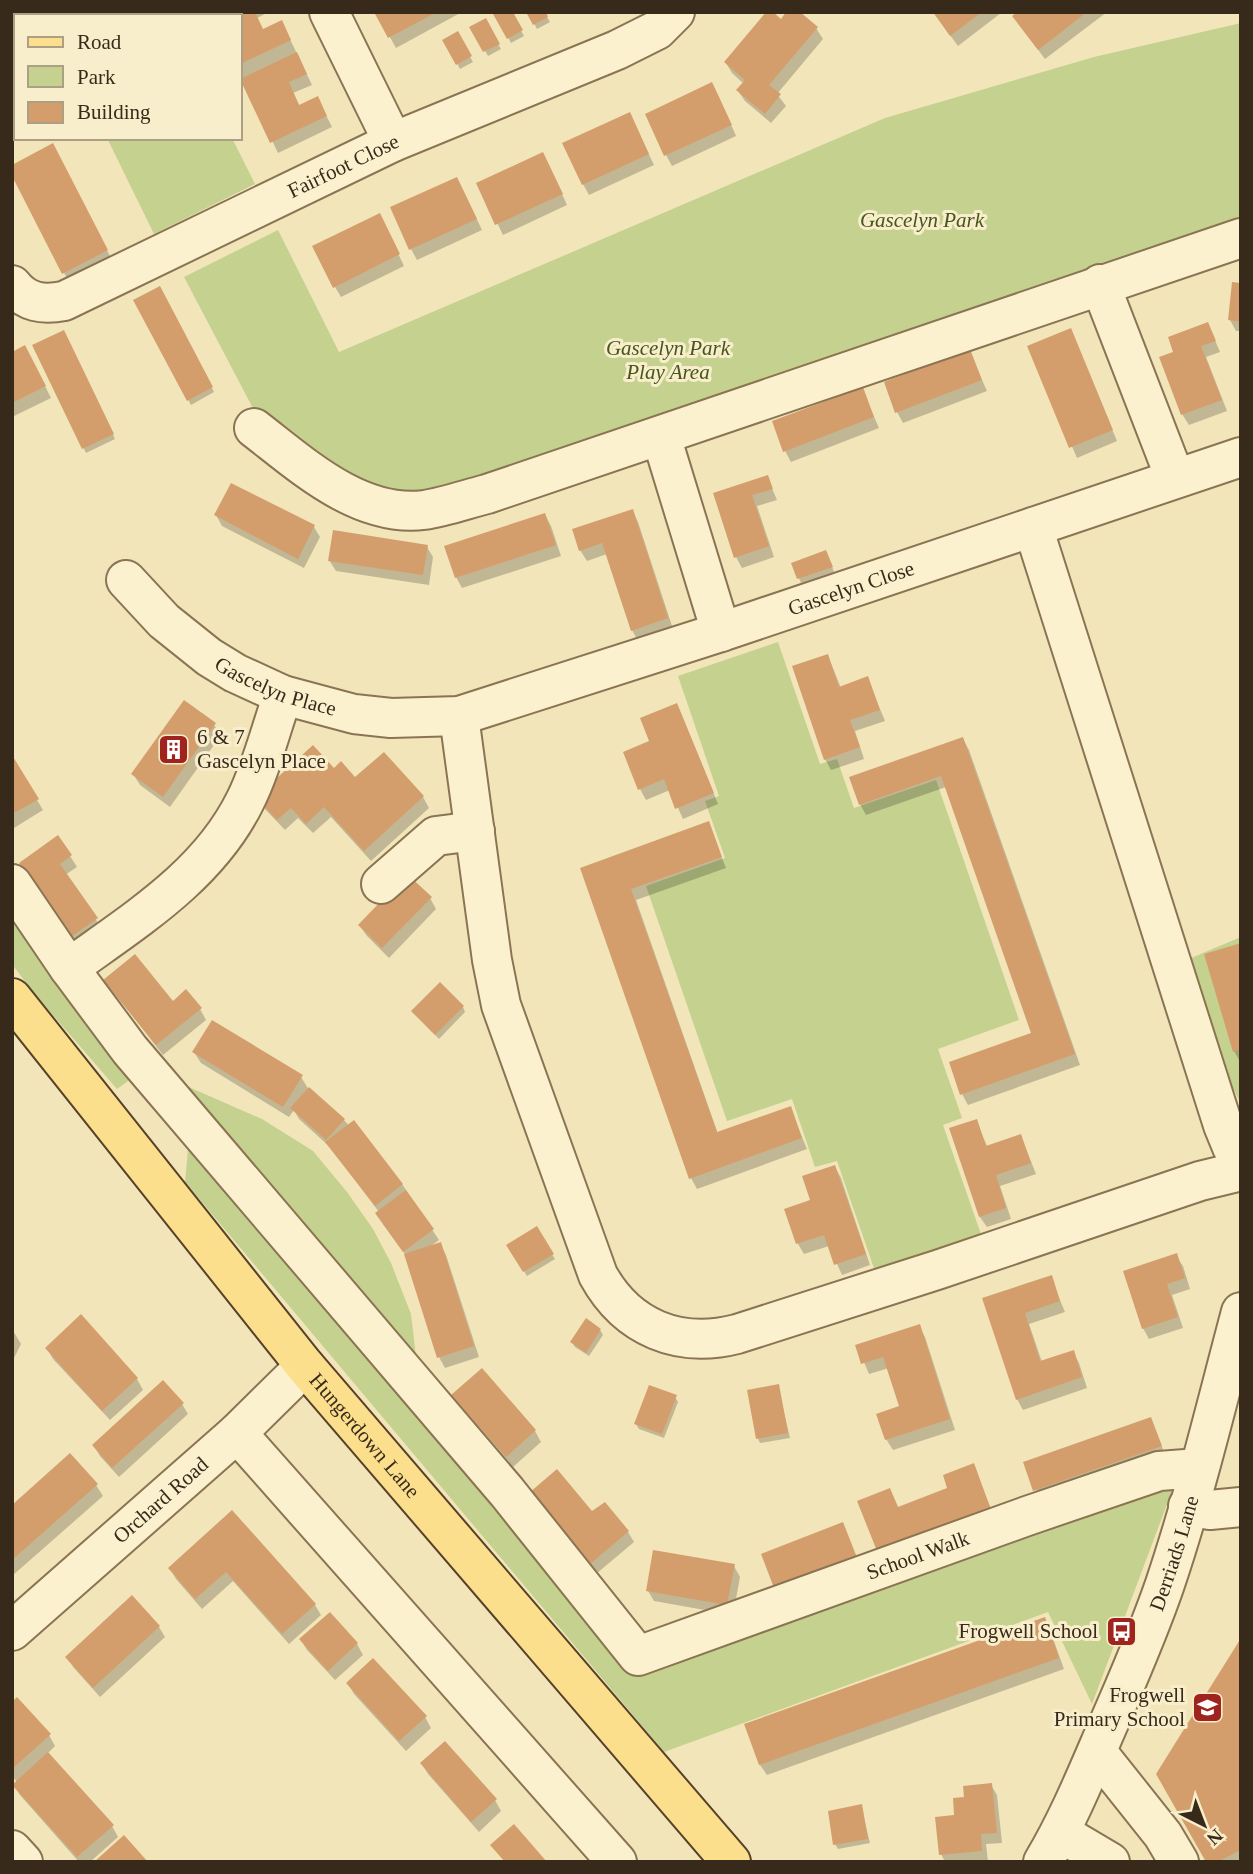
<svg xmlns="http://www.w3.org/2000/svg" width="1253" height="1874" font-family="Georgia,serif">
<style>
.green{fill:#c5d18e}
.shadow{fill:#0003}
.building{fill:#d49e6c}
.lines{fill:none;stroke-linecap:round;stroke-linejoin:round}
.minor-casing{stroke:#8a7453;stroke-width:42}
.major-casing{stroke:#574128;stroke-width:42}
.minor{stroke:#fcf1ce;stroke-width:38}
.major{stroke:#fbdf8d;stroke-width:38}
.labels{text-anchor:middle;stroke-width:6;stroke-linejoin:round;paint-order:stroke}
.street-label{font-size:21px;fill:#382a1a;stroke:#f9eecb}
.park-label{font-size:21px;font-style:italic;fill:#45561e;stroke:#f9eecb}
.poi-label{font-size:21px;fill:#382a1a;stroke:#f9eecb;text-anchor:end}
</style>
<rect width="100%" height="100%" fill="#f2e5ba"/>
<path class="green" d="M1241 23V228L425 502 383 499 257 416 184 277 278 230 339 352 885 118 1094 57Z
M107 138H232L255 184 154 234Z
M778 642 820 764 837 759 854 808 936 780 1019 1020 938 1049 962 1118 943 1125 983 1240 877 1277 837 1161 815 1167 792 1099 727 1121 646 886 725 858 705 801 719 796 678 676Z
M12 907 139 1073 117 1089 32 991 12 964Z
M1241 937V1104L1232 1086 1191 958Z
M175 1081 262 1119 313 1151 347 1192 373 1229 391 1263 411 1314 418 1374 636 1634 689 1628 1178 1454 1172 1491 1092 1704 1048 1612 664 1752 185 1182 188 1150 144 1092Z"/>
<path class="shadow" d="M210 12H269L257 18 263 31 287 33 312 85 293 93 300 107 323 109 332 127 278 153 240 74V16Z
M376 12H462L396 48Z
M511 12 524 36 511 43 496 14Z
M528 12H544L550 22 537 29Z
M933 12H1000L1001 13 958 46Z
M1020 12H1107L1045 59 1021 27Z
M485 21 501 49 488 56 472 28Z
M781 21 816 28 823 39 777 94 786 106 771 123 745 101 738 91 744 84 732 73 726 63Z
M457 34 473 62 460 69 445 41Z
M12 52 16 59V134L12 136Z
M718 95 736 136 672 166 666 155Z
M635 125 654 165 589 195 583 184Z
M59 156 113 262 70 283 64 273Z
M549 165 567 205 503 235 478 184Z
M463 190 482 230 417 260 411 249Z
M385 226 404 266 341 297 335 287Z
M1241 285V331H1236L1230 320Z
M159 288 214 392 191 405 136 301Z
M1208 324 1220 352 1206 357 1227 411 1189 425 1182 414 1175 353Z
M1070 330 1117 441 1077 458 1029 347Z
M66 337 115 439 86 453 35 346Z
M969 351 987 391 903 423 897 412Z
M12 354 31 358 51 398 12 417Z
M862 389 879 428 791 462 785 451Z
M767 477 777 500 757 506 774 557 742 568 736 557 715 495Z
M632 511 638 522 673 629 638 641 632 630 607 554 587 561 580 550Z
M216 515 314 527 320 537 304 568 222 526Z
M545 515 551 526 561 556 462 588 456 577Z
M427 547 433 557 429 585 336 571 329 560Z
M828 556 834 572 801 583 793 564Z
M828 656 841 688 867 678 885 721 855 731 864 759 831 770 825 759Z
M677 705 718 804 683 819 670 790 646 800 640 789 652 742Z
M214 725 221 735 170 807 140 785 133 774Z
M963 739 969 750 1080 1065 968 1105 962 1094 1033 1034 946 787 866 815 860 804Z
M12 758 43 810 14 828 12 825Z
M334 771 355 779 423 797 429 808 371 861 331 817 313 833 298 818 285 830 264 808 258 797Z
M708 823 726 868 636 900 718 1134 790 1108 807 1149 697 1189 691 1178 582 869Z
M58 837 77 867 65 875 103 930 79 947 28 874Z
M430 898 436 909 389 958 367 936 360 926Z
M1241 945V1062H1240L1234 1051Z
M105 981 172 1003 200 1009 206 1020 163 1055Z
M463 1007 465 1012 439 1039 413 1012Z
M194 1052 301 1077 309 1090 344 1120 402 1184 439 1240 431 1246 440 1244 446 1255 479 1357 445 1368 439 1357 407 1257 383 1224 379 1212 331 1148 299 1119 294 1110 289 1117 201 1063Z
M976 1121 988 1148 1021 1136 1036 1174 1000 1186 1011 1219 987 1227 980 1217 951 1130Z
M835 1167 841 1178 870 1265 842 1275 829 1246 804 1254 798 1244 786 1210 812 1201Z
M536 1229 555 1259 527 1276 509 1246Z
M1176 1256 1183 1266 1190 1289 1172 1295 1183 1328 1149 1339 1143 1328Z
M1051 1278 1065 1312 1029 1324 1042 1362 1073 1352 1079 1363 1087 1388 1023 1410 1017 1399 985 1299Z
M81 1317 137 1379 143 1390 110 1420 53 1359 47 1348Z
M919 1326 925 1337 955 1430 893 1450 886 1439 901 1407 889 1368 869 1374 857 1346Z
M12 1329 21 1344 12 1362Z
M600 1330 603 1335 589 1356 575 1347 572 1342Z
M482 1371 535 1431 541 1442 513 1467 460 1406 453 1396Z
M778 1386 790 1438 760 1443 758 1439Z
M675 1397 678 1402 664 1438 639 1429 636 1424Z
M182 1404 188 1414 119 1477 100 1456 94 1446Z
M1151 1419 1166 1457 1041 1501 1025 1463Z
M973 1466 995 1518 885 1561 889 1490 899 1509 950 1489Z
M96 1485 103 1496 12 1576V1507Z
M537 1504 592 1514 628 1532 634 1542 596 1574Z
M232 1513 315 1605 321 1615 289 1644 233 1581 202 1609 176 1579 170 1568Z
M842 1524 861 1567 782 1598Z
M734 1566 740 1577 733 1615 654 1601 648 1591Z
M330 1614 357 1644 363 1655 335 1680 307 1650 301 1640Z
M1044 1619 1050 1630 1064 1669 767 1775 760 1765 746 1725Z
M159 1627 165 1637 100 1697 74 1668 67 1658Z
M1241 1641V1862H1208Z
M348 1684 425 1717 431 1728 406 1751 354 1694Z
M12 1704 49 1735 55 1746 47 1754 112 1826 118 1837 90 1862H79L20 1795 14 1785 17 1782 12 1776Z
M422 1764 495 1800 501 1811 479 1832 428 1774Z
M991 1785 997 1795 1002 1843 986 1844 988 1862H945L941 1854 965 1799Z
M861 1806 870 1843 838 1849 835 1844Z"/>
<path class="building" d="M208 12H255L263 29 282 20 291 40 240 64V16H210Z
M374 12H437L388 38Z
M496 12H513L523 30 507 39 493 14Z
M526 12H546L548 17 533 25Z
M766 12H773L781 19 786 12H800L818 27 769 85 781 94 765 114 736 90 745 80 724 62Z
M933 12H982L950 36Z
M1017 12H1087L1038 50 1012 16Z
M486 18 500 44 483 52 469 27Z
M458 31 472 56 456 65 442 40Z
M12 50 16 57V120L12 122Z
M297 52 307 74 289 82 299 105 318 96 327 116 270 143 240 79Z
M712 82 732 125 664 156 645 114Z
M630 112 649 154 582 185 562 143Z
M53 143 108 250 62 274 12 176V165Z
M543 152 563 194 495 225 476 183Z
M457 177 477 219 409 250 390 207Z
M380 213 400 254 333 288 312 246Z
M1232 282 1241 283V322L1228 320Z
M160 286 213 387 187 401 133 300Z
M1208 322 1216 341 1201 346 1222 400 1181 415 1159 357 1173 352 1168 337Z
M1071 328 1113 430 1069 448 1027 346Z
M64 330 114 434 82 449 32 345Z
M25 345 46 386 12 403V352Z
M970 349 982 380 895 413 884 382Z
M863 387 874 417 783 452 772 421Z
M768 475 773 489 752 495 769 546 734 558 713 493Z
M231 483 315 525 298 559 214 515Z
M633 509 668 618 631 631 602 543 579 551 572 529Z
M545 513 556 545 455 578 444 546Z
M333 530 428 545 423 575 328 561Z
M826 550 833 567 797 579 791 563Z
M828 654 839 687 868 676 880 710 850 720 860 747 824 760 792 666Z
M184 700 216 723 163 797 131 774Z
M677 703 714 793 675 809 664 779 638 790 623 752 649 741 640 718Z
M963 737 1075 1054 960 1095 949 1062 1031 1033 941 776 859 805 849 777Z
M313 745 334 768 341 761 355 777 384 752 424 796 364 851 324 807 306 824 291 808 277 820 256 797Z
M12 755 39 799 12 814Z
M709 821 722 857 631 889 717 1132 791 1106 802 1138 689 1179 580 868Z
M58 835 72 855 60 864 98 918 71 937 19 863Z
M407 874 432 897 382 948 358 925Z
M1241 943V1049L1233 1052 1204 954Z
M135 954 173 1001 186 989 202 1008 156 1045 103 980Z
M440 982 464 1006 435 1035 411 1011Z
M212 1020 303 1075 283 1107 192 1052Z
M309 1087 345 1119 326 1140 290 1108Z
M977 1119 986 1146 1021 1134 1031 1163 996 1175 1006 1208 979 1217 949 1128Z
M354 1120 403 1184 375 1206 325 1142Z
M835 1165 866 1254 834 1265 824 1235 796 1244 784 1209 810 1200 802 1176Z
M406 1190 434 1229 403 1252 375 1213Z
M537 1226 554 1254 523 1272 506 1245Z
M441 1242 474 1346 437 1358 404 1254Z
M1177 1253 1185 1278 1167 1284 1178 1317 1142 1329 1123 1271Z
M1052 1275 1060 1301 1025 1313 1040 1361 1074 1350 1082 1377 1016 1400 982 1298Z
M81 1314 138 1378 102 1411 45 1348Z
M586 1318 601 1329 586 1353 570 1342Z
M920 1324 950 1419 885 1440 876 1414 899 1406 883 1357 861 1364 855 1345Z
M482 1368 536 1430 506 1457 451 1395Z
M163 1380 184 1403 112 1468 92 1445Z
M779 1384 788 1433 756 1439 747 1390Z
M649 1385 677 1395 662 1434 634 1424Z
M1151 1417 1162 1446 1033 1491 1023 1462Z
M70 1453 98 1484 12 1560V1505Z
M974 1463 990 1507 877 1551 857 1501 890 1488 898 1507 947 1488 943 1475Z
M557 1469 592 1511 605 1502 629 1531 589 1565 529 1493Z
M232 1510 316 1604 282 1634 226 1572 195 1599 168 1568Z
M843 1522 856 1555 774 1588 761 1554Z
M653 1550 735 1564 727 1605 646 1591Z
M132 1595 160 1626 93 1688 65 1657Z
M330 1612 358 1643 328 1671 299 1639Z
M1045 1617 1059 1658 759 1765 744 1724Z
M1241 1638V1850L1217 1862H1206L1156 1774Z
M373 1658 427 1716 399 1741 346 1683Z
M17 1697 51 1734 12 1769V1702Z
M445 1741 497 1799 471 1822 420 1763Z
M48 1752 114 1825 77 1857 12 1785Z
M992 1783 997 1833 981 1834 982 1851 939 1855 935 1817 954 1815 953 1798 964 1797 963 1786Z
M862 1804 868 1839 833 1845 828 1811Z
M514 1824 547 1862H505L490 1845Z
M124 1835 148 1862H94Z"/>
<g class="lines">
<defs>
<g id="minor">
<path d="M329 12 393 142"/>
<path d="M1100 284 1175 478"/>
<path id="s1" d="M12 285C26 303 43 305 64 301L393 142 617 50 657 30 675 12"/>
<path d="M254 428C302 465 359 518 424 510 445 507 467 499 487 494L1241 238"/>
<path d="M661 436 721 632"/>
<path d="M1033 527 1223 1125 1232 1147 1241 1156"/>
<path id="s2" d="M126 580 164 621 209 657 235 673 283 695 354 714 391 718 459 716 721 632 1241 457"/>
<path d="M459 716 492 960 501 1005 598 1275C627 1328 679 1349 737 1334L937 1270 1200 1181 1241 1171"/>
<path id="s3" d="M12 884 69 968 130 1050 507 1492 638 1656 1027 1516 1159 1471 1199 1468"/>
<path d="M381 884 436 836 475 831"/>
<path d="M69 968C135 920 208 876 245 801 261 770 271 728 283 695"/>
<path d="M237 1433 617 1862"/>
<path d="M1188 1506 1210 1510 1241 1507"/>
<path id="s4" d="M12 1631 237 1433 305 1366"/>
<path d="M1097 1752 1163 1835 1179 1862"/>
<path d="M1061 1833 1110 1862"/>
<path d="M12 1850 23 1862"/>
<path id="s5" d="M1043 1862C1068 1820 1086 1776 1105 1732 1126 1683 1148 1634 1165 1584 1195 1495 1217 1402 1241 1312"/>
</g>
<g id="major">
<path id="s6" d="M12 998 305 1366 731 1862"/>
</g>
</defs>
<use href="#minor" class="minor-casing"/>
<use href="#major" class="major-casing"/>
<use href="#minor" class="minor"/>
<use href="#major" class="major"/>
</g>
<defs>
<symbol id="building-square" viewBox="-11 -11 22 22"><rect x="-9" y="-9" width="18" height="18" rx="4" fill="#9f241d" stroke="#f9eecb"/><path d="M-4-6H4V6H1V3H-1V6H-4ZM-2.5-4.3h1.7v1.8h-1.7ZM.8-4.3h1.7v1.8H.8ZM-2.5-1h1.7V.8h-1.7ZM.8-1h1.7V.8H.8Z" fill="#fff"/></symbol>
<symbol id="bus-square" viewBox="-11 -11 22 22"><rect x="-9" y="-9" width="18" height="18" rx="4" fill="#9f241d" stroke="#f9eecb"/><path d="M-5-6H5V4H4V6H2V4H-2V6H-4V4H-5ZM-3.5-4V0h7V-4ZM-3.5 1.2v1.5H-2V1.2ZM2 1.2v1.5H3.5V1.2Z" fill="#fff"/></symbol>
<symbol id="school-square" viewBox="-11 -11 22 22"><rect x="-9" y="-9" width="18" height="18" rx="4" fill="#9f241d" stroke="#f9eecb"/><path d="M0-5L7-2L0 1L-7-2ZM-4 1L0 2.5L4 1V4Q0 6-4 4Z" fill="#fff"/></symbol>
</defs>
<g fill-rule="evenodd">
<use href="#building-square" x="156" y="732" width="35" height="35"/>
<use href="#bus-square" x="1104" y="1614" width="35" height="35"/>
<use href="#school-square" x="1190" y="1690" width="35" height="35"/>
</g>
<g class="labels">
<g class="street-label">
<text dy="7" stroke="none"><textPath href="#s1" startOffset="368">Fairfoot Close</textPath></text>
<text dy="7" stroke="none"><textPath href="#s2" startOffset="788">Gascelyn Close</textPath></text>
<text dy="7" stroke="none"><textPath href="#s2" startOffset="187">Gascelyn Place</textPath></text>
<text dy="7" stroke="none"><textPath href="#s6" startOffset="562">Hungerdown Lane</textPath></text>
<text dy="7" stroke="none"><textPath href="#s4" startOffset="198">Orchard Road</textPath></text>
<text dy="7" stroke="none"><textPath href="#s5" startOffset="336">Derriads Lane</textPath></text>
<text dy="7" stroke="none"><textPath href="#s3" startOffset="1292">School Walk</textPath></text>
</g>
<g class="park-label">
<text x="922" y="227">Gascelyn Park</text>
<text x="668" y="355">Gascelyn Park<tspan x="668" dy="24">Play Area</tspan></text>
</g>
<g class="poi-label">
<text x="197" y="744" text-anchor="start">6 &amp; 7<tspan x="197" dy="24">Gascelyn Place</tspan></text>
<text x="1098" y="1638">Frogwell School</text>
<text x="1185" y="1702">Frogwell<tspan x="1185" dy="24">Primary School</tspan></text>
</g>
</g>
<rect width="1253" height="1874" fill="none" stroke="#382a1a" stroke-width="28"/>
<rect x="14" y="14" width="228" height="126" fill="#f9eecb" stroke="#aca084" stroke-width="2"/>
<rect x="28" y="37" width="35" height="10" fill="#fbdf8d" stroke="#aca084" stroke-width="2"/>
<text x="77" y="49" font-size="21" fill="#382a1a">Road</text>
<rect x="28" y="66" width="35" height="21" fill="#c5d18e" stroke="#aca084" stroke-width="2"/>
<text x="77" y="84" font-size="21" fill="#382a1a">Park</text>
<rect x="28" y="102" width="35" height="21" fill="#d49e6c" stroke="#aca084" stroke-width="2"/>
<text x="77" y="119" font-size="21" fill="#382a1a">Building</text>
<g transform="translate(1204 1825) rotate(138)" stroke="#f9eecb" stroke-width="5" paint-order="stroke">
<path d="M0-5L12 26L0 18L-12 26Z" fill="#382a1a"/>
<text y="-10" font-size="19" font-weight="bold" text-anchor="middle" fill="#382a1a">N</text>
</g>
</svg>
